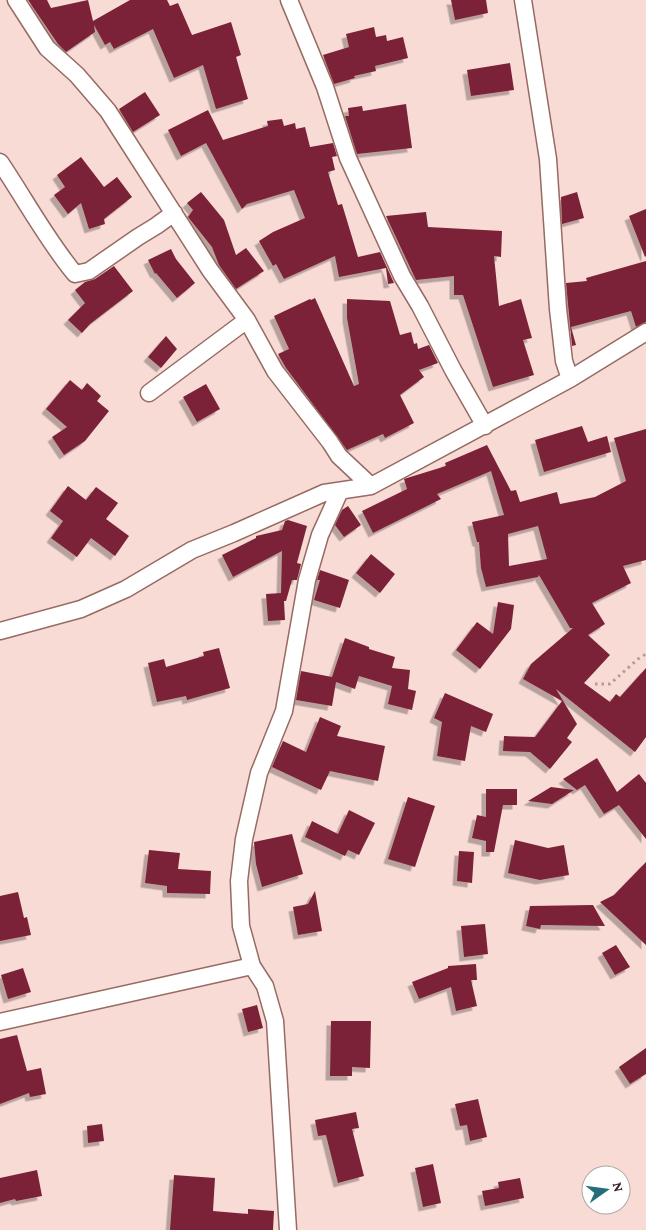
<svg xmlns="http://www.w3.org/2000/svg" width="646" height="1230" font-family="'Crimson Pro',serif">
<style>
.building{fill:#7b2237;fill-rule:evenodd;filter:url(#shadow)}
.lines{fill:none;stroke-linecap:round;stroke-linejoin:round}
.street-casing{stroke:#976b63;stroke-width:19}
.path{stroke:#b49b96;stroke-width:3;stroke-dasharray:2.5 4;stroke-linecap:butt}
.street{stroke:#fff;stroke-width:16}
</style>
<defs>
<filter id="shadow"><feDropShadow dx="-4.5" dy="4.5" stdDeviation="0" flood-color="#0004"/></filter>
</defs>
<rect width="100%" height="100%" fill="#f9dbd5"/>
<path class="building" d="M28 0H47L51 8 88 0 93 21 130 0H167L170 6 178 3 192 35 231 22 241 55 236 57 248 99 216 109 203 65 174 78 153 29 114 49 110 42 105 45 94 25 95 32 66 52 58 44Z
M451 0H486L488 13 455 20Z
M374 27 376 37 386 35 387 41 403 37 408 58 375 66 376 71 354 76 355 78 334 84 323 55 349 47 346 34Z
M510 63 514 90 471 96 467 70Z
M145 92 160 115 133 132 119 109Z
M406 104 412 148 357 154 345 116H349L348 108 362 106 363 111Z
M208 110 223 140 268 126 267 121 282 119 284 126 295 123 296 129 305 127 310 147 333 143 337 156 332 157 335 170 328 172 338 205 342 204 358 257 380 252 394 283 388 284 386 268 339 277 335 256 284 279 276 264 273 266 259 241 273 232 305 218 294 190 247 204 242 209 206 143 181 156 168 130Z
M81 157 104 187 117 177 132 197 104 219 105 224 89 229 81 203 68 214 54 195 65 187 57 175Z
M201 192 224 220 236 255 246 248 264 271 236 289 219 265 212 247 188 217 193 210 187 203Z
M577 192 584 218 562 224 561 197Z
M646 209V256L645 257 629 216Z
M426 212 428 227 502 231 501 257 494 256 499 306 521 299 532 338 523 340 534 375 493 387 463 295H454V276L416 280 386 216Z
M171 249 176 259 195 283 177 298 156 273 155 274 148 260Z
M646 261V322L636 327 631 311 571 327 576 345 572 346 566 283 587 281 586 278Z
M114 266 133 291 90 324 82 333 68 320 85 303 75 290 85 282 95 279Z
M315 298 354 386 359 384 347 318V299L390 301 400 335 411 332 414 344 417 343 418 349 429 345 438 363 419 370 424 377 400 395 414 423 385 438 383 434 347 450 286 368 278 354 289 349 274 316 310 299 311 300Z
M166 336 177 349 161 368 148 357Z
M70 380 82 390 87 383 101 396 97 401 109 411 85 441 64 455 52 437 67 427 46 409Z
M206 384 220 409 197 422 183 397Z
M582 426 588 442 607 436 611 452 544 472 535 440Z
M646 429V560L623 566 631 583 592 603 605 624 588 635 610 655 584 683 610 702 616 694 620 697 646 668V737L635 752 556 689 577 724 567 738 572 742 550 769 530 752 503 751 504 736 535 737 562 701 523 679 531 664 573 628H570L539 575 538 577 486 587 481 568 479 542H477L472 522 504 515 491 471 437 494 441 499 373 533 362 511 407 489 404 479 407 478 446 466 445 463 487 445 511 491 516 490 520 502 557 492 560 504 595 497 626 481 614 438ZM538 526 547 559 509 566 508 534Z
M68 486 86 500 96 487 118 503 106 519 129 536 115 556 91 538 77 557 51 538 63 521 50 511Z
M348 506 361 525 344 537 335 525 342 510Z
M288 520 307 526 297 563 301 564 297 580H292L286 601H284L285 620 268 621 266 594 281 593 282 551 233 577 222 555 256 538V536L282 530 285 521Z
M371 554 395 574 380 593 356 573Z
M320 570 349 580 340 608 314 600 320 580H317Z
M498 602 514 605 511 629 480 669 456 650 477 622 493 634Z
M345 638 369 647V649L395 657 392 668 410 670 408 689 416 691 412 710 388 704 392 686 359 676 355 689 336 682 332 706 296 700 301 671 332 677Z
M219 648 230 688 187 700 186 696 157 702 148 663 164 659 166 667 204 656 203 652Z
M445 693 493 714 486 732 471 726 465 761 437 756 442 722 434 718Z
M320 717 341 726 337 736 385 746 378 781 330 771 321 790 272 767 283 741 306 752Z
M597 758 617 792 639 774 646 783V839L619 805 604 814 585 785 577 790 563 779Z
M551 787 574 790 552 804 528 801Z
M486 789H517V805H503L494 852H486V841L472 838 477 815 486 817Z
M408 797 435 806 415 867 388 859Z
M349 810 375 823 359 855 348 850 345 856 305 837 312 821 338 834Z
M292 834 303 874 262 887 256 864 254 842Z
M515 840 548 848 564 845 569 875 540 880 508 873Z
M149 850 180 853 178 869 211 871 210 894 167 893V886L145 883Z
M459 851 474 852 472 883 457 881Z
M646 862V945L600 902 614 895Z
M315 891 322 931 298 935 293 907 308 904Z
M18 892 24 918 27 917 31 935 0 941V896Z
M593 905 605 926 541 925 540 929 526 926 530 906Z
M485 924 488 954 464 957 461 926Z
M616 945 630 967 615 975 602 953Z
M476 964 477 980H471L477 1006 456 1011 451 987 419 999 412 982 448 968V966Z
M23 968 31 992 8 999 1 975Z
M257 1005 263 1028 248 1032 242 1009Z
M331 1021H371L370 1068 352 1067V1076H330Z
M17 1035 27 1071 41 1068 46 1094 30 1097 29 1093 0 1104V1039Z
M646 1048V1074L630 1084 619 1067Z
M478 1099 487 1137 470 1141 467 1125 460 1126 455 1104Z
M356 1112 359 1128 352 1129 364 1176 338 1183 326 1135 318 1136 315 1120Z
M102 1124 104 1141 88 1143 87 1126Z
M433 1164 441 1203 423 1207 415 1168Z
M37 1170 42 1196 16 1201 15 1199 0 1203V1178Z
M174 1175 215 1178 213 1211 248 1214V1209L274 1211 273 1230H170Z
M520 1178 524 1198 485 1206 482 1191 499 1188 498 1182Z"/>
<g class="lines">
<defs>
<path id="street" d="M16 0 47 48 77 75 108 111 210 270 247 320 275 371 330 442 339 456 371 486
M289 0 325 87 348 158 402 276 420 306 453 370 485 426
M523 0 548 159 558 309 564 361 570 379
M0 162C25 199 46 239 75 274L89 271 138 237 156 226 174 213
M149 393 247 320
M0 631 81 609 126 589 192 550 234 533 324 493 371 486 570 379 646 332
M0 1022 252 966
M288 1230 275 1021 265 986 252 966 241 926 239 881 244 839 259 773 284 711 307 580 320 535 340 491"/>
</defs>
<use href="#street" class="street-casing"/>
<path class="path" d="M595 684H610L638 659 646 654"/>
<use href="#street" class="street"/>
</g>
<g transform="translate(606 1190) rotate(76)"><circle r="24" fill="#ffffff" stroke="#aea7a6"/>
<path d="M0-4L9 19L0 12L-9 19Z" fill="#256d79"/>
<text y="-8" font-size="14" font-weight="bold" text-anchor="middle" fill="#352320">N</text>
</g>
</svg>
